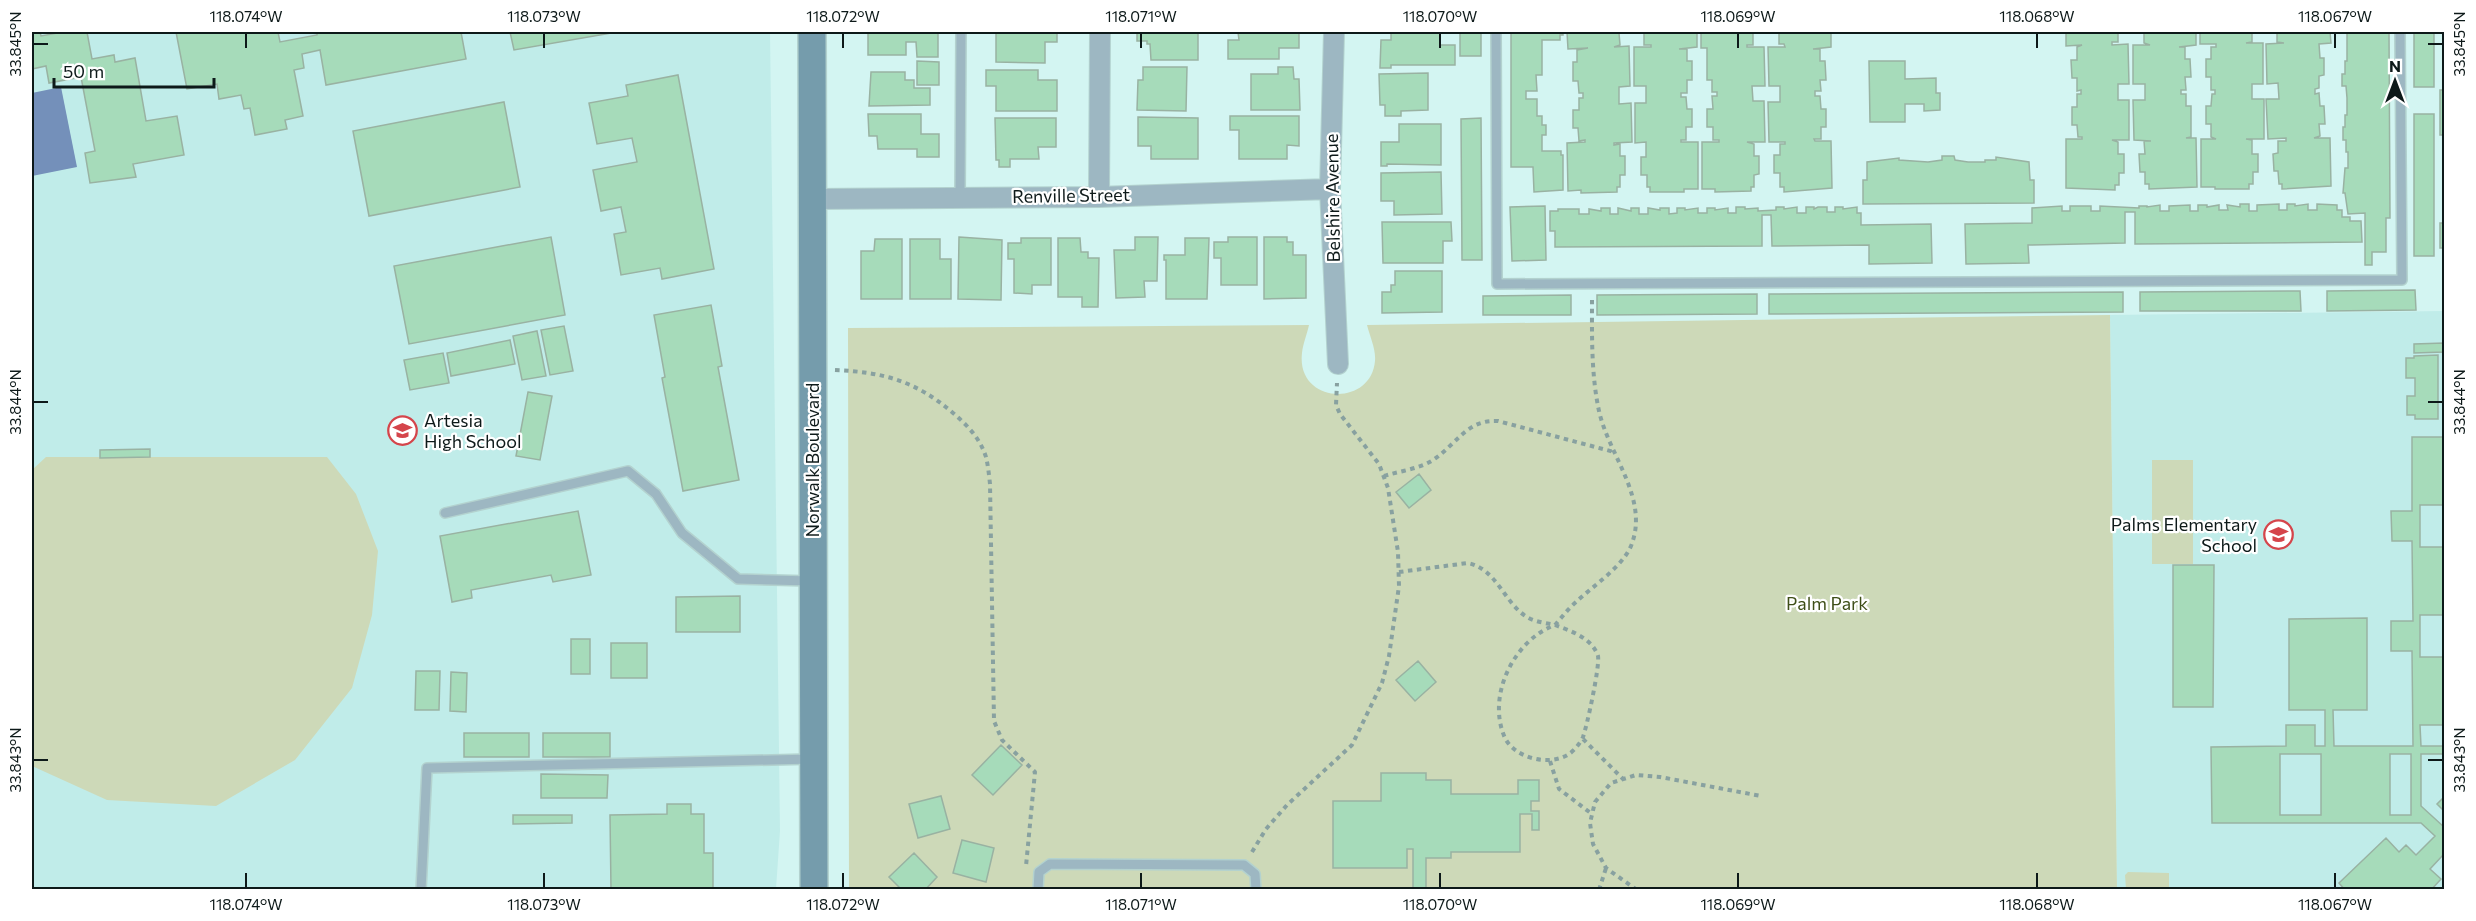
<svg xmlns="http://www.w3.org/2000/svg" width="2476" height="921" font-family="Commissioner,sans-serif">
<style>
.built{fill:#c0ece9}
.green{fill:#cdd9b8}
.water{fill:#7490ba}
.building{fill:#a6dbba;stroke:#99b2a2;stroke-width:1.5;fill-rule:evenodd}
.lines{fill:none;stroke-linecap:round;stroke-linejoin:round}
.lane-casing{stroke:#b3d2cf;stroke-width:12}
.street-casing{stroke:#b3d2cf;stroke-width:22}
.secondary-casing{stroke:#b3d2cf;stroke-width:30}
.path{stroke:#88a1a0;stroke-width:4;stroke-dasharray:4.5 4.5;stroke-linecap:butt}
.lane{stroke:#9db7c2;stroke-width:9}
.street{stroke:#9db7c2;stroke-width:20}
.secondary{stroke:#759cac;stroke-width:27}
.ticks{fill:none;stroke:#0d1919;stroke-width:2}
.labels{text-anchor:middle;stroke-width:4.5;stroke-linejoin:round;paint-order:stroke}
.street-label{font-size:18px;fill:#0d1919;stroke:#fff}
.poi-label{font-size:18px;fill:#0d1919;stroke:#fff;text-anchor:start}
.park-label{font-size:18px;fill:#3e4e17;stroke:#fff}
.neatline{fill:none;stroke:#0d1919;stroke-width:2}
.ticks-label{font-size:15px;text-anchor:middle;fill:#0d1919}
</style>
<rect width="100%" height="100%" fill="#d3f5f2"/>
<path class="built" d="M32 32H770L780 831 776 889H32Z
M2444 311V889H2117L2110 315Z"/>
<path class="green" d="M2110 315 2117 889H849L848 328 1309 325C1307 334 1303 344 1302 353 1296 404 1371 408 1375 361 1376 349 1370 337 1367 325Z
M46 457H327L356 494 378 551 372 615 352 688 295 760 216 806 107 800 32 766V470Z
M2152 460H2193V564H2152Z
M2128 872 2169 873V889H2126L2125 875Z"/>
<path class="water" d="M61 87 77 167 32 176V93Z"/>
<path class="building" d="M32 32H40L41 36 63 32H87L92 59 114 55 115 62 135 58 146 121 177 116 184 155 133 164 136 177 90 183 85 153 95 151 81 77 49 83 46 66 32 69Z
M176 32H278L280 42 317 35V32H461L466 59 326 85 320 50 302 54 304 68 294 70 303 116 285 120 287 129 255 135 250 108 244 109 241 95 219 99 217 84 187 89Z
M510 32H617L514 50Z
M868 32 938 33V57H917L916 42H906V55H868Z
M986 32H1057V42H1045V63L996 62V33Z
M1137 32H1198V60H1151L1150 44H1147V41H1137Z
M1238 32H1299V48H1279V59H1228V40H1239Z
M1391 32H1440V45H1455V65H1391V68H1380L1381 40H1391Z
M1460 32H1481V56H1460Z
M1511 32H1563V35H1560V40H1542V75H1536L1537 91H1526V99H1537V116H1542V125H1546V135H1542V151H1561V155H1563V190L1534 192 1533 167H1511Z
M1567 32H1624L1619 33 1620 45 1614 47 1629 46 1630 86 1619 87V104L1631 103 1632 142 1614 143V145L1620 144V156H1625V175H1620V187H1617V192L1581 193V190L1568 191 1567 143 1585 142V140L1579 141 1578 128H1573V110H1579V98H1583V93H1579L1578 81H1573V62H1577V50L1588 48 1568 49Z
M1640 32H1697V47L1679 49H1687V61H1692V80H1687V93H1681V97H1686L1687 109H1692V127H1686V140H1681V142H1698V189H1684V192H1650V187H1647V175H1641V157H1646V142L1635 143V103H1646V86H1634V47H1651V45H1644V33Z
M1701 32H1758H1753V45H1747V47H1764L1765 86H1752L1753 101H1764L1765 142H1747L1754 144V156H1759V174L1754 175V187H1751V191L1715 192V189H1702V142H1719V140H1713V127H1707V109H1713L1712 96H1717V92H1712V80H1707V48H1701Z
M1774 32H1831V47L1813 49H1820V61H1825L1826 80H1820L1821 91H1815V96H1820L1821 109H1826V127H1821V139H1814L1815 141H1831L1832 188 1784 192V187H1780V173H1774V155H1780V144H1785V142H1769L1768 102H1780V86H1769L1768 47H1785L1784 44H1779V32Z
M2066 32H2118V42H2112V45L2128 44 2129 84H2118V100H2129V140H2112L2118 142V154H2124V173H2119V185H2115V190L2066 188V139H2082V137H2078L2077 125H2072V107H2077V94H2081V90L2077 91V78H2072L2071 60H2077V47L2082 45 2066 46Z
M2144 32H2196V45L2179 47H2185V59H2190L2191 77H2185L2186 90H2181V94H2186V106H2191V137L2186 138H2196L2197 187 2149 189V184H2145V172H2140L2139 154H2145L2144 141H2151L2134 140 2133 100H2145V84H2133V45H2150L2144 43Z
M2200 32H2252V42L2246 43H2263V84H2252V99H2264V139H2246L2252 140V154H2258V172H2253V184H2249V189H2215V187H2201V139H2216L2211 137V124H2206V106H2211L2212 94H2215V90H2211V77H2206V59H2211V47H2216V44H2200Z
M2277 32H2330L2331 43 2319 44 2320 58H2324V75L2319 76V88L2315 89V94L2319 93 2320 106H2324L2325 124H2319L2320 136 2314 138H2330L2331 186 2282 189V184H2279L2278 171H2274L2273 154 2278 153V141H2286V138L2268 139 2266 99H2279L2278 83 2267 84 2266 44 2284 43 2277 42Z
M2342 32H2389L2390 218H2386V252H2372V265H2365V213L2348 214 2345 193H2343L2345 168H2348V152H2346V140H2343V127H2345V115H2347V98L2346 86H2342V74H2345V61H2347V33Z
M2414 32H2434V87H2414Z
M917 61 939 62V85H917Z
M1869 61H1905V79L1936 78V93H1940V110L1924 111V104H1905V122H1870Z
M1143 67H1187L1186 111 1137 110 1138 80H1143Z
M1278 67H1293L1294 79H1299L1300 110H1251V74H1278Z
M986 70H1038V80H1057V111H996V86H986Z
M871 72H905V80H914V88H930V105L869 106Z
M1428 73V110L1401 111V116H1385V105H1380L1379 74Z
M678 75 714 269 662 279 660 268 621 275 614 234 626 232 621 207 601 211 593 170 637 162 632 138 597 144 589 103 628 96 626 85Z
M2440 90H2444V135H2440Z
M504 102 520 187 369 216 353 131Z
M868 114H921V134H939V157H917V149H878L877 136H869Z
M2414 114H2434V256H2414Z
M1230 116H1299V146L1287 145V159H1239V130H1230Z
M1138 117 1198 118V159H1151V146H1138Z
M995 118H1056V147H1038L1039 159H1010V167H999V160H996Z
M1481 118 1482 260H1462L1461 119Z
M1399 124H1441V165L1387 164V166H1381V142H1399Z
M1942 156H1954L1955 160 1968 162H1985V160H1996V157L2029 162 2030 180H2034V203L1863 204V180H1867V162L1899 158V160L1928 162 1942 160Z
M1441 172 1442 214 1394 215V201H1381V173Z
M2240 204H2249V211H2257V205L2279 204V210H2287V204H2295V206L2308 204V210H2317V204L2337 205V210H2342V217H2350V221H2361L2362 242 2135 244V212H2125V243L2028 245 2029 263 1966 264 1965 224 2032 223V208L2062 206V211H2070V206H2091V211H2100V206L2139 208V206H2147V207L2160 205V211H2169V206L2190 205V211H2198V205H2207V207L2219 205V210H2228L2227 205 2240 207Z
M1545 206 1546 260 1512 261 1510 207Z
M1736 207H1745V209L1758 208V211L1776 210V207H1784V209L1797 207V213H1806V207H1814V209L1818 207H1827V212H1835V207H1843V209L1857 207V213H1861V225L1931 224 1932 263 1869 264V245L1772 246 1771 215H1762V246L1555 247V231H1550V211H1558V209H1579V214H1589V209L1601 211V208H1610V214H1618V208L1631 211V208H1639V214H1648V208L1660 210V208H1669V214L1677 213V208H1685V210L1698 208V213H1707V208H1715V210L1728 208V213H1736Z
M1382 222H1451L1452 241H1443V263H1383Z
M2440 223H2444V288V248H2440Z
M551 237 565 315 409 344 394 266Z
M959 237 1002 240 1001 300 958 299Z
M1135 237H1158L1157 281H1144L1145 297 1116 298 1114 250H1135Z
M1228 237H1257V285H1221V258H1214V242H1228Z
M1264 237H1287V242H1293V255H1306V298L1264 299Z
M1021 238H1051V285H1032V294L1014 293V259H1008V243H1021Z
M1058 238H1080L1081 252H1088V258H1099L1098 307H1082V297H1058Z
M1185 238H1209L1207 299H1166V260H1164V255H1185Z
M875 239H902V299H861V251H874Z
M910 239H940V259H951V299H910Z
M1395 271H1442V312L1382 313V292H1391V285H1395Z
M2415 290 2416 310 2327 311V291Z
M2300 291 2301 311H2140V292Z
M2123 292V312L1769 314V294Z
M1757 294V314L1597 315V295Z
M1571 295V315H1483V296Z
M711 305 722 366 718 367 739 480 683 491 662 378 665 377 654 315Z
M564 326 573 371 550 375 541 330Z
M537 331 546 376 522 380 513 336Z
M510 340 515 364 451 376 447 353Z
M2444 343V352L2414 353V344Z
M443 353 449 383 410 390 404 360Z
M2438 355V419H2415V415H2407V396H2415V378H2406V358H2414V356Z
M528 392 552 396 540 460 516 456Z
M2412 437H2444V505H2420V547H2444V615H2420V657H2444V725H2420L2421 746H2444V754H2421V806L2444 827V854L2430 869 2441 879 2431 890H2345L2339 883 2386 838 2399 852 2406 845 2416 855 2435 836 2421 823H2212L2211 747 2286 746V725H2315V746H2325V710H2289V619L2367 618V710H2333L2334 746H2413L2412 651H2391V621H2413L2412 541H2392L2391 511H2412ZM2280 754H2321V815H2280ZM2390 754H2411V815H2390Z
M150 449V457L100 458V450Z
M1419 474 1431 490 1409 508 1396 492Z
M578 511 591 575 553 582 551 575 471 590 472 598 452 602 440 536Z
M2173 565H2214L2213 707H2173Z
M740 596V632H676V597Z
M571 639H590V674H571Z
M611 643H647V678H611Z
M1418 661 1436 682 1415 701 1396 680Z
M416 671H440L439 710H415Z
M451 672 467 673 466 712 450 711Z
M464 733H529V757H464Z
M543 733H610V757H543Z
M1001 745 1022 765 993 795 972 775Z
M1381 773H1426V780H1451V794H1518V780H1539V801H1531V811H1539V830H1532V814H1520V852H1451V858H1426V890H1413V849H1407V868H1333V801H1381Z
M541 774 608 775 607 798H541Z
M941 796 950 829 918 838 909 804Z
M2444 797V811L2437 804Z
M667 804H691V814H704V853H713V890H611L610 815 667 814Z
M513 815H572V823L513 824Z
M962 840 994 848 986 882 953 873Z
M914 853 937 877 925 890H902L889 877Z"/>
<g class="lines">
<defs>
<path id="lane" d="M1496 32 1497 284 2402 280 2400 32
M960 198 961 32
M445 513 628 471 656 494 682 533 738 579 811 581
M421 890 427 768 812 759
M1038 890 1039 872 1050 864 1244 865 1255 874 1256 890"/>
<path id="street" d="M1334 32 1330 189 1338 364
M1099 197 1100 32
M812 199 1099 197 1330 189"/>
<path id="secondary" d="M812 32 814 890"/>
</defs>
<use href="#lane" class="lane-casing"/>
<use href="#street" class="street-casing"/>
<use href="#secondary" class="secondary-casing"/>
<path class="path" d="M835 370C883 372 916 381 953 413 967 425 980 438 986 457 988 465 989 475 990 484L994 721 1002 740 1035 772 1026 866
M1384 476C1400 471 1419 469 1433 460 1457 444 1467 419 1498 421L1614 452
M1399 572 1468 563C1497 569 1504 603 1527 617 1535 622 1546 623 1555 625 1562 617 1568 609 1576 602 1593 586 1622 567 1631 546 1650 499 1609 456 1599 411 1591 374 1592 335 1592 297
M1555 625C1571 631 1592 638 1598 656 1600 666 1587 726 1583 737 1581 742 1574 751 1569 754 1549 767 1515 758 1505 738 1486 696 1514 640 1555 625Z
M1583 739 1623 779
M1550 761 1559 789 1592 814
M1252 852 1266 829 1287 805 1352 745 1382 683 1389 656 1399 586 1398 552 1388 488 1379 464 1340 414 1336 405 1337 383
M1599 890 1606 868
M1637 890 1606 868 1593 844 1590 823 1595 802 1611 783 1636 775 1660 777 1761 796"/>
<use href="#lane" class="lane"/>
<use href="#street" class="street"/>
<use href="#secondary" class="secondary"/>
</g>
<path class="ticks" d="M246 33V48M544 33V48M843 33V48M1141 33V48M1440 33V48M1738 33V48M2037 33V48M2335 33V48M33 44H48M2428 44H2443M33 402H48M2428 402H2443M33 760H48M2428 760H2443M246 873V888M544 873V888M843 873V888M1141 873V888M1440 873V888M1738 873V888M2037 873V888M2335 873V888"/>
<defs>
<symbol id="school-ring" viewBox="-11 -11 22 22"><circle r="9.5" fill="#fff" stroke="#d5454b" stroke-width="1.5"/><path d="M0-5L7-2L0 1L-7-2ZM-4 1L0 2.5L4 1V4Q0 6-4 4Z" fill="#d5454b"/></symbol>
</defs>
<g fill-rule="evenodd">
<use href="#school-ring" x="386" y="414" width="33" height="33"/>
<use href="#school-ring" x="2262" y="518" width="33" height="33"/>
</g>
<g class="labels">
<g class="street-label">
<text transform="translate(1071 196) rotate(-1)" y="6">Renville Street</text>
<text transform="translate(1333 198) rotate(-91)" y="6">Belshire Avenue</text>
<text transform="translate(813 460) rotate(-90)" y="6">Norwalk Boulevard</text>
</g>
<g class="poi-label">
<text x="424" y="427">Artesia<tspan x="424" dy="21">High School</tspan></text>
<text x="2257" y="531" text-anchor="end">Palms Elementary<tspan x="2257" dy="21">School</tspan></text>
</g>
<g class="park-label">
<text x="1827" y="610">Palm Park</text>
</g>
</g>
<rect width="2476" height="921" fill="none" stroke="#ffffff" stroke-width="66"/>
<g transform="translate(2395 81)" stroke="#ffffff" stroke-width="4.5" paint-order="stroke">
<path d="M0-4.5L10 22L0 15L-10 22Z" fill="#0d1919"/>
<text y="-9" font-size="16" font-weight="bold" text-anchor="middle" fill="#0d1919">N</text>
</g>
<path d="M54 78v9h160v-9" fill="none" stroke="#0d1919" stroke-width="3"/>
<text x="63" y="78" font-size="18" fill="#0d1919" stroke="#ffffff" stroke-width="4.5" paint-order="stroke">50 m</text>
<rect x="33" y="33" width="2410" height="855" class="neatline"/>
<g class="ticks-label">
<text x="246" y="22">118.074°W</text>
<text x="544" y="22">118.073°W</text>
<text x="843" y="22">118.072°W</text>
<text x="1141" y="22">118.071°W</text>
<text x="1440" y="22">118.070°W</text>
<text x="1738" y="22">118.069°W</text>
<text x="2037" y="22">118.068°W</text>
<text x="2335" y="22">118.067°W</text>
<text transform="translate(16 44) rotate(-90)" y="5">33.845°N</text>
<text transform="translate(2460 44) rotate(-90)" y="5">33.845°N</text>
<text transform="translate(16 402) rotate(-90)" y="5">33.844°N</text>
<text transform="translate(2460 402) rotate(-90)" y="5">33.844°N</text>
<text transform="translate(16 760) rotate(-90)" y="5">33.843°N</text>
<text transform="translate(2460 760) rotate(-90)" y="5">33.843°N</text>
<text x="246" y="910">118.074°W</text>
<text x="544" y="910">118.073°W</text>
<text x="843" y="910">118.072°W</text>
<text x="1141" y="910">118.071°W</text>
<text x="1440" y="910">118.070°W</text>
<text x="1738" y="910">118.069°W</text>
<text x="2037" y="910">118.068°W</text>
<text x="2335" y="910">118.067°W</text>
</g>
</svg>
